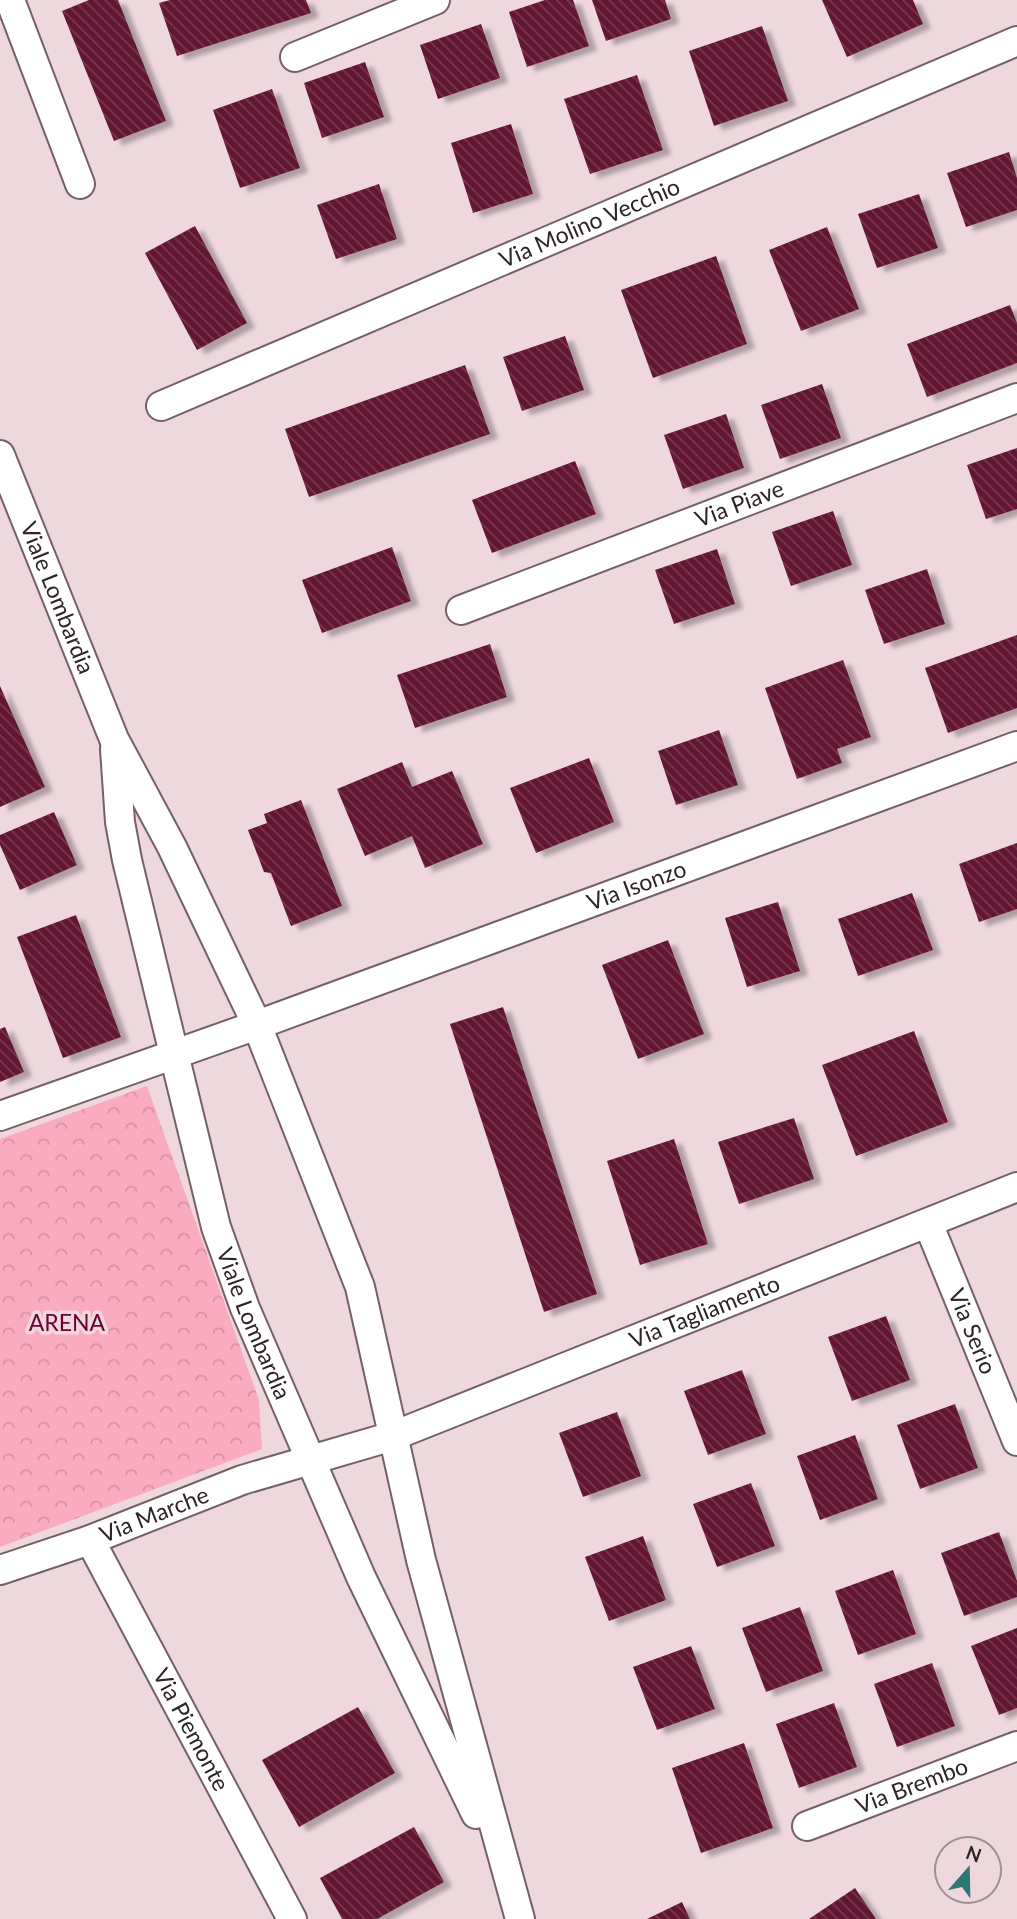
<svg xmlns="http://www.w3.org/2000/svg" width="1017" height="1919" font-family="Lato,sans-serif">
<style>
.park{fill:url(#park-crowns)}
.building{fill:url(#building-back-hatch);filter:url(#shadow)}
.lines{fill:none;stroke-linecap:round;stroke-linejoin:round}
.minor-casing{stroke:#746165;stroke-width:32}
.minor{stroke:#fff;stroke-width:28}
.labels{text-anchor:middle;stroke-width:7;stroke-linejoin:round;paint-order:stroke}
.street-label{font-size:23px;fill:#2c2425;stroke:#eed8dd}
.park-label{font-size:23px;fill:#6e0033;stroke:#eed8dd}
</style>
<defs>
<pattern id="park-crowns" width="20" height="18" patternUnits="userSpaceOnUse" patternTransform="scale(1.75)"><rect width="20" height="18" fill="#fbabbf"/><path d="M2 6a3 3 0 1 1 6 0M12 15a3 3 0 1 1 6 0" fill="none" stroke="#d793a4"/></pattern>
<pattern id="building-back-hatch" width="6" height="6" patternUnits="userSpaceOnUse" patternTransform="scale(1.75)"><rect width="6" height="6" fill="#631733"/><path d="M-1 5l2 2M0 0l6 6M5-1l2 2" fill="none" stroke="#76384f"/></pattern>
<filter id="shadow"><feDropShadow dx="8" dy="4.5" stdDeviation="2" flood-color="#0004"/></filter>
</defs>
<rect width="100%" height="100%" fill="#eed8dd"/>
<path class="park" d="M147 1086 259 1400 262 1449 0 1547V1139Z"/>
<path class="building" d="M89 0H118L166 121 114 141 62 11Z
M170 0H306L311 13 177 56 159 3Z
M545 0H573L589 46 527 67 509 12Z
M592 0H665L671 19 606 41Z
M822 0H913L923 24 847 57Z
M481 24 500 78 438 99 420 45Z
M762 26 788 101 714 126 689 51Z
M365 62 384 117 322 138 304 83Z
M637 75 663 150 590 174 564 99Z
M272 89 300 168 240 188 213 110Z
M511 124 533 194 473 213 451 143Z
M1009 152 1017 178V210L966 227 947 173Z
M379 184 397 239 336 259 317 205Z
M919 194 938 248 877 268 858 214Z
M195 226 247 323 197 350 145 253Z
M827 227 859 309 801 331 769 250Z
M716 256 747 344 653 378 621 290Z
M1010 305 1017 323V363L927 397 907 344Z
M565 336 584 390 522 411 503 357Z
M465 365 490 434 309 497 285 429Z
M822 384 841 438 780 459 761 405Z
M726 414 744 468 683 489 664 435Z
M1017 448V509L986 519 967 465Z
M575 461 596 514 492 553 472 500Z
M833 511 852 565 791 586 772 532Z
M392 547 411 601 322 633 302 580Z
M717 549 735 604 674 624 655 570Z
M927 569 945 624 884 644 865 590Z
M1017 635V708L948 733 925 668Z
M490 644 507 697 415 728 397 675Z
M843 660 871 737 837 749 842 763 797 779 765 688Z
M0 686 45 787 0 807Z
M719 730 738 785 676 805 658 751Z
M589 758 614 822 536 853 510 788Z
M402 762 412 787 452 771 483 844 425 868 412 836 365 856 337 789Z
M301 800 342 906 291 926 271 873 264 872 248 830 267 823 264 814Z
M54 812 77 865 20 890 0 845V835Z
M1017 843V909L979 922 959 864Z
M912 893 933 950 858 976 838 919Z
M778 902 800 971 747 987 725 918Z
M76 915 121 1037 63 1058 17 937Z
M668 940 704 1034 638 1059 602 965Z
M503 1007 597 1294 544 1312 450 1024Z
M5 1027 24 1072 0 1082V1029Z
M914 1031 948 1122 856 1156 822 1065Z
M794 1118 814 1179 739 1204 718 1142Z
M674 1139 708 1244 640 1265 607 1161Z
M886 1316 910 1380 852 1401 828 1337Z
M742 1370 766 1434 708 1455 684 1391Z
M955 1404 978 1468 920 1489 897 1425Z
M617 1412 641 1476 583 1497 559 1433Z
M855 1435 878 1499 820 1520 797 1456Z
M751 1483 775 1546 717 1567 693 1504Z
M999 1532 1017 1581V1597L964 1616 941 1553Z
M643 1536 666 1600 609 1621 585 1557Z
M893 1570 916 1634 858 1655 835 1591Z
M800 1607 823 1671 766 1692 742 1628Z
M1017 1628V1708L999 1715 971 1646Z
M691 1646 715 1709 657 1730 633 1667Z
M932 1663 955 1726 897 1747 874 1684Z
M834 1703 857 1767 799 1788 776 1724Z
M358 1707 395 1773 299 1827 262 1760Z
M744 1743 773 1828 701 1853 672 1768Z
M414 1827 444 1882 377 1919H342L320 1878Z
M855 1888 876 1919H809Z
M682 1902 690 1919H647Z"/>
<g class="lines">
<defs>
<g id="minor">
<path d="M10 0 80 184"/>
<path d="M295 57 435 0"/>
<path id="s1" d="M161 406 1017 41"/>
<path id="s2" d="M0 455 114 739 172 847 257 1025 360 1287 421 1560 520 1919"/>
<path id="s3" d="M461 610 1017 398"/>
<path id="s4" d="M115 749 120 822 127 860 216 1227 245 1308 361 1577 476 1814"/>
<path id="s5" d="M0 1116 257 1025 1017 746"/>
<path id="s6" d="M928 1223 1017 1441"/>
<path id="s7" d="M90 1540 292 1919"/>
<path id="s8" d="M0 1570 90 1540 242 1480 393 1436 1017 1187"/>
<path id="s9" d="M807 1826 1017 1746"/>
</g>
</defs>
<use href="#minor" class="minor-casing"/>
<use href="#minor" class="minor"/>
</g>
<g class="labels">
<g class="street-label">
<text dy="8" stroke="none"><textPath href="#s1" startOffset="466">Via Molino Vecchio</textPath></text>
<text dy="8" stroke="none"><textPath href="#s3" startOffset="298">Via Piave</textPath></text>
<text dy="8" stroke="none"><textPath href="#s2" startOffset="154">Viale Lombardia</textPath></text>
<text dy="8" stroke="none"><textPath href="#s5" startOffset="677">Via Isonzo</textPath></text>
<text dy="8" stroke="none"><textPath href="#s8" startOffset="751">Via Tagliamento</textPath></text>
<text dy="8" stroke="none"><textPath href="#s4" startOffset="593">Viale Lombardia</textPath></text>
<text dy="8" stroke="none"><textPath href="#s6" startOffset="117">Via Serio</textPath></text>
<text dy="8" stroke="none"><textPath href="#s8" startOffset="164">Via Marche</textPath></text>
<text dy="8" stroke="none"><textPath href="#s7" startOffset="215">Via Piemonte</textPath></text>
<text dy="8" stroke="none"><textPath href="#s9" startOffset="112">Via Brembo</textPath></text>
</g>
<g class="park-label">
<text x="67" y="1331">ARENA</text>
</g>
</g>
<g transform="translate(968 1870) rotate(20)"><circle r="33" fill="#eed8dd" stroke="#a09093" stroke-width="2"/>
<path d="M0-5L12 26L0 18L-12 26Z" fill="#2e7776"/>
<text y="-10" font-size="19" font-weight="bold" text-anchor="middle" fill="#2c2425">N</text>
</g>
</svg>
